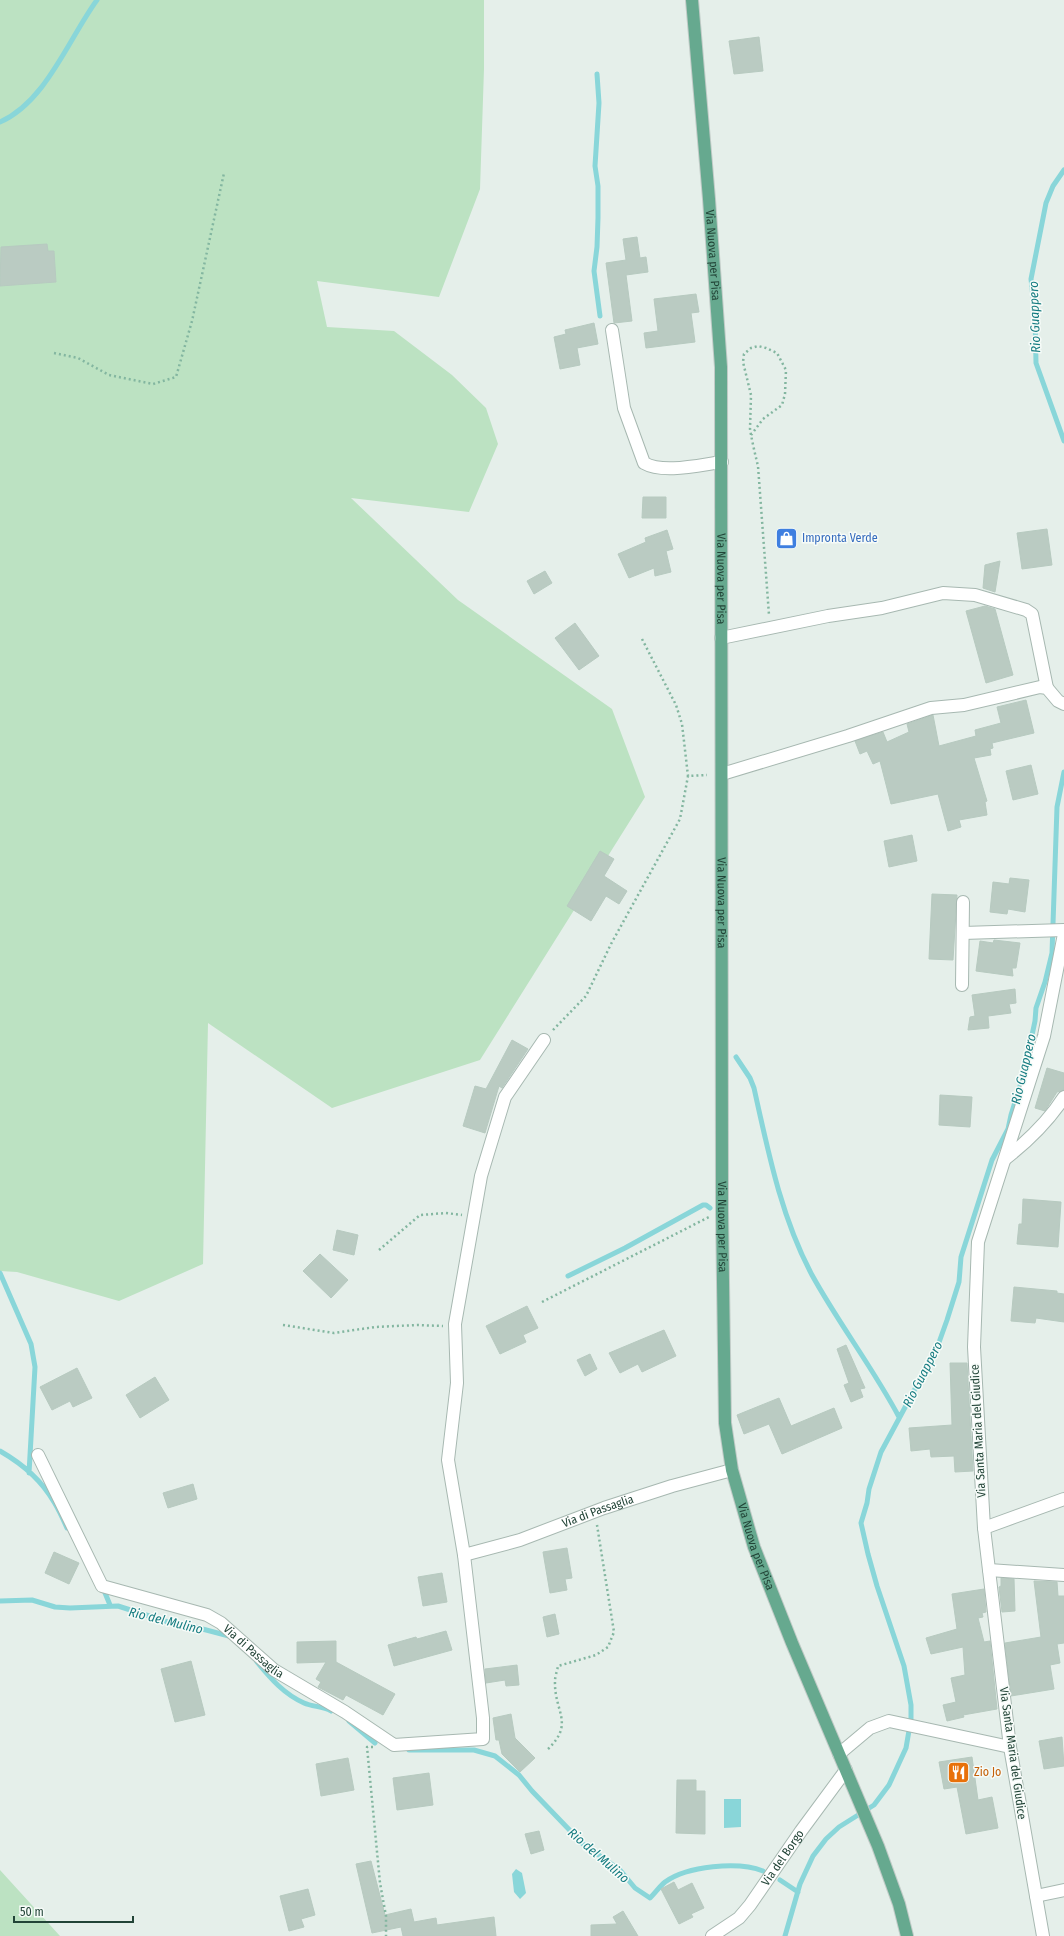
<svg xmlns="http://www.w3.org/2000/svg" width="1064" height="1936" font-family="'Fira Sans Condensed',sans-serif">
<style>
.green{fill:#bce2c2}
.water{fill:#89d6d9}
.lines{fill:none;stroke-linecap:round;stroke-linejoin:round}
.stream{stroke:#89d6d9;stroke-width:5}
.building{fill:#bacbc2;stroke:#b7cac0}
.minor-casing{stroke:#a7b8b1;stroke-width:14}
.major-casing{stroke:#c1cbc7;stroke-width:14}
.path{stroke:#83b6a0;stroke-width:2.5;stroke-dasharray:2 3;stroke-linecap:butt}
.minor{stroke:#fff;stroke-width:12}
.major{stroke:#66a98f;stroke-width:12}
.labels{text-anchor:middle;stroke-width:3;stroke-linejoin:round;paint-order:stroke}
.street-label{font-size:12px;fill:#224437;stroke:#f6fbf8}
.shop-label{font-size:12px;fill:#366cbe;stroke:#f6fbf8;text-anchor:start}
.food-label{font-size:12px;fill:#c56008;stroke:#f6fbf8;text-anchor:start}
.water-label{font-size:13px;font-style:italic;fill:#157c81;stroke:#f6fbf8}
</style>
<rect width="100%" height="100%" fill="#e5efea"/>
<path class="green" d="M0 0H484V69L480 189 439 297 317 281 327 327 394 331 452 375 486 408 498 444 469 512 351 498 458 600 612 709 645 797 480 1060 332 1108 208 1023 203 1264 119 1301 17 1272 0 1271Z
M0 1870 60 1936H0Z"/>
<path class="water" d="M724 1799H741V1827L724 1828Z
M516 1869 522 1873 526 1893 520 1899 514 1892 512 1874Z"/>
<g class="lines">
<path class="stream" d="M597 74 599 103 595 166 598 186V218L597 247 594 271 600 316
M0 122C46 102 69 38 97 0
M1064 170 1053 186 1046 203 1031 279 1035 315 1036 363 1064 441
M736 1057 750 1078 754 1088C768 1151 781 1217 812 1275 839 1324 873 1368 899 1417
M0 1273 31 1344 35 1367 29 1473
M568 1276 625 1248 703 1205H706L710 1208
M0 1451C21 1463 42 1481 54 1502 59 1510 63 1519 67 1528
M103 1588 110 1605
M0 1601 32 1600 55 1607 70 1608 118 1606 171 1623 191 1626 229 1636
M257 1662C271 1679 284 1694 304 1703 313 1707 323 1706 331 1711
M349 1721 375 1743
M409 1750H474L495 1756 519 1775 532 1791 583 1844 620 1870 635 1888 650 1898C655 1893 660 1886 665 1882 687 1866 738 1861 763 1871
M780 1880 798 1892
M785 1936 800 1884 813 1856 826 1839 839 1827 874 1805 889 1785 906 1748 911 1719V1705L904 1666 877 1586 868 1554 861 1523 867 1503 869 1489 881 1452 937 1348 947 1320 959 1282 961 1257 992 1160 1008 1129 1011 1115 1024 1073 1035 1021 1036 1008 1045 982 1052 953 1057 807 1064 772"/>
</g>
<path class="building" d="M759 37 763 71 734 74 729 41Z
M637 237 640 258 646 257 648 272 626 275 632 321 614 323 606 263 626 260 623 239Z
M47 244 48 251H54L56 282 0 286 1 247Z
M696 294 699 312 691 313 695 342 646 348 644 333 658 331 654 299Z
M594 323 598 344 577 348 580 365 560 369 554 337 566 334 565 330Z
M643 497H666V518H642Z
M1047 529 1052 565 1022 569 1017 533Z
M667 530 673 549 666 551 671 572 655 576 654 568 629 578 618 554 646 542 645 538Z
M1000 561 995 592 983 588 985 565Z
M545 571 552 583 534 594 527 581Z
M985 606 995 609 1013 675 986 683 966 611Z
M575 623 599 656 579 670 555 638Z
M1026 700 1034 733 992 743 993 748 990 749 991 755 974 758 987 801 985 802 987 815 959 820 961 827 948 831 938 794 891 804 880 761 873 764 867 751 860 754 855 741 883 732 887 742 909 732 907 724 933 715 939 746 976 736 975 730 1001 723 997 707Z
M1031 765 1038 794 1013 800 1006 771Z
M912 835 917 861 889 867 884 841Z
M600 851 614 859 604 876 627 891 619 904 606 896 591 921 567 906Z
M1010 878 1029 880 1025 912 1008 909 1007 914 990 912 993 882 1009 884Z
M932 894 957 895 953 960 929 959Z
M994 940 1020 943 1016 968H1012L1013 976 976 971 980 941 993 943Z
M1015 989 1016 1003 1009 1004 1011 1013 988 1016 989 1028 968 1030 970 1017 975 1016 972 995Z
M512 1040 528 1049 502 1088 499 1086 485 1133 463 1126 475 1086 486 1089Z
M1047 1068 1064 1073V1090L1057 1092 1045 1111 1035 1108Z
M940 1095 972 1097 970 1127 939 1125Z
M1023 1199 1061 1202 1058 1247 1017 1244 1019 1224H1022Z
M337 1230 358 1235 354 1255 333 1250Z
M320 1254 348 1280 331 1298 303 1271Z
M1014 1287 1057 1291V1293L1064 1294V1322L1036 1318 1035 1323 1011 1321Z
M527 1306 538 1328 523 1335 526 1342 500 1354 486 1326Z
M664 1330 676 1356 642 1372 638 1364 620 1373 609 1353Z
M846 1345 865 1388 860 1389 863 1397 851 1402 844 1385 849 1383 837 1349Z
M590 1354 597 1369 585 1376 577 1360Z
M950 1363H967L973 1471 955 1472 954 1456 931 1457 930 1449 911 1451 909 1428 952 1425Z
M77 1368 92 1398 73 1407 70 1401 52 1410 40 1387Z
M155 1377 169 1400 140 1418 126 1395Z
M779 1398 791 1426 834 1408 842 1428 782 1454 769 1424 744 1434 737 1415Z
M193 1484 197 1499 168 1508 163 1493Z
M567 1548 572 1578 565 1579 567 1590 550 1593 543 1552Z
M54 1552 79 1563 69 1584 45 1573Z
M442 1573 447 1602 423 1606 418 1577Z
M1001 1578 1014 1579 1015 1611 1002 1612 999 1587 1001 1586Z
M1034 1581 1057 1582 1058 1596H1064V1643L1057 1644 1060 1663 1050 1665 1054 1689 1011 1696 1005 1643 1041 1637Z
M984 1589 986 1612 982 1613 983 1617 978 1618 984 1642 990 1641 997 1709 963 1715 964 1717 947 1721 943 1705 956 1702 951 1678 965 1675 963 1647 931 1654 926 1638 957 1629 952 1594Z
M555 1614 559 1634 547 1637 543 1617Z
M446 1631 452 1650 394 1666 388 1645 416 1637 417 1639Z
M336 1641V1662L395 1694 383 1715 346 1695 343 1700 318 1687 321 1682 316 1679 326 1662 297 1663V1642Z
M191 1661 205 1715 175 1722 161 1669Z
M517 1665 519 1685 506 1686 505 1680 486 1683 485 1669Z
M511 1714 515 1738 535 1758 520 1772 502 1754 499 1740H496L493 1718Z
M1062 1737 1064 1766 1044 1769 1039 1741Z
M972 1757 978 1800 992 1797 998 1828 966 1834 957 1787 944 1789 939 1762Z
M348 1758 354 1790 321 1796 316 1764Z
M429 1773 433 1805 397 1810 393 1778Z
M677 1780H696V1791H705V1834L676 1833Z
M539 1831 544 1850 531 1854 525 1834Z
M371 1861 385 1915 411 1909 414 1922 436 1918 437 1925 494 1917 496 1936H403L401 1927 372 1933 356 1864Z
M674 1882 678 1890 692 1883 704 1908 691 1914 693 1917 679 1924 661 1889Z
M308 1889 315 1915 301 1919 304 1927 289 1931 280 1896Z
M623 1911 638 1936H591V1925L617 1924 613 1917Z"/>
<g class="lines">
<defs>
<g id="minor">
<path d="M612 330 624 408 644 463C663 474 699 465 722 462"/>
<path d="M721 638 828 616 882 608 943 593 975 595 1026 610 1032 614 1047 688"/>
<path d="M722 774 848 736 931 708 964 705 1040 687 1047 688 1058 701 1064 704"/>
<path d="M963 933 1064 930"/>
<path d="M962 985 963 902"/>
<path d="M1005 1159C1028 1141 1048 1122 1064 1097"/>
<path id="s1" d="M38 1455 102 1586 207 1615 221 1623 274 1670 345 1712 394 1745 483 1739V1718L464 1555 448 1460 457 1383 455 1324 481 1176 505 1097 544 1040"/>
<path d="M984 1528 1064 1499"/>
<path id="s2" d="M464 1555 520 1540 604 1508 672 1486 732 1470"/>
<path d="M989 1570 1064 1575"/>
<path d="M839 1754 870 1728 889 1721 1010 1747"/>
<path d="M1036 1896 1064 1890"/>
<path id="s3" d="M712 1936 739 1918 750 1905 801 1831 846 1770"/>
<path d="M1043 1936 1010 1747 984 1528 974 1347 978 1242 1044 1036 1064 934"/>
</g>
<g id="major">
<path id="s4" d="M692 0 709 199 721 367 722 1211 725 1423 732 1470 754 1547 792 1643 878 1846 899 1904 907 1936"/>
</g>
</defs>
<use href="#minor" class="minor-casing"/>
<use href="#major" class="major-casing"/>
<path class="path" d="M54 353 78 358 109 375 153 384 176 377 192 321 224 173
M751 435 763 419 782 405 785 394 786 370 777 353 766 348 758 346 751 348 744 354 743 362 751 395 750 429C752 441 755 454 758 466L769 615
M642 639 676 705 682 724 688 776
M553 1030 586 996 611 944 680 819 688 776 707 775
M379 1250 420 1215 446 1213 462 1215
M542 1302 709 1217
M283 1325 334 1333 375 1327 417 1325 443 1326
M373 1747H367L380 1883 386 1916V1936
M548 1749C575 1723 554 1712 555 1681 555 1677 557 1671 558 1666L596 1655 608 1647 614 1632 597 1525"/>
<use href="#minor" class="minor"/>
<use href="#major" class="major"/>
</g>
<defs>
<symbol id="shop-square" viewBox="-11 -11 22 22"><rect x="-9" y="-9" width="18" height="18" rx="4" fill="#3f7fe0" stroke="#f6fbf8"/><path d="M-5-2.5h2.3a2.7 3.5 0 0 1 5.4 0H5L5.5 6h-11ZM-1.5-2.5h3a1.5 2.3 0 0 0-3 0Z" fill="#fff"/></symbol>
<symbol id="restaurant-square" viewBox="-11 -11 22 22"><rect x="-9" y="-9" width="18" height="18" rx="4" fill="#e8710a" stroke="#f6fbf8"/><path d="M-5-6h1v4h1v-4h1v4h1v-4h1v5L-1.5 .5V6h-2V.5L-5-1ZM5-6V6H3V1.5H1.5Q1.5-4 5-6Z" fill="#fff"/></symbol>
</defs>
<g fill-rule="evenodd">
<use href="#shop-square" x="774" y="526" width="25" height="25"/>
<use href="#restaurant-square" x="946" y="1760" width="25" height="25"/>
</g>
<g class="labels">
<g class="street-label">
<text dy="4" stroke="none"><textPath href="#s4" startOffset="256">Via Nuova per Pisa</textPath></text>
<text dy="4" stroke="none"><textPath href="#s4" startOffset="580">Via Nuova per Pisa</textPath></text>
<text dy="4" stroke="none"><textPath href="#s4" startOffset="904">Via Nuova per Pisa</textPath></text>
<text dy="4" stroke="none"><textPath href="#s4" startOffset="1228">Via Nuova per Pisa</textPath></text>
<text transform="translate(978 1431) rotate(-93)" y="4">Via Santa Maria del Giudice</text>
<text dy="4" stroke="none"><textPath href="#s2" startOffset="141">Via di Passaglia</textPath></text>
<text dy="4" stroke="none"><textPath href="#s4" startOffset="1552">Via Nuova per Pisa</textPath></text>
<text dy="4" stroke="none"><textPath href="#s1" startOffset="314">Via di Passaglia</textPath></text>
<text transform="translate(1013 1753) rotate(82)" y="4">Via Santa Maria del Giudice</text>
<text dy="4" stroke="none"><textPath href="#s3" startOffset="107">Via del Borgo</textPath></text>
</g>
<g class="shop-label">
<text x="802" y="542">Impronta Verde</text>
</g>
<g class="food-label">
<text x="974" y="1776">Zio Jo</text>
</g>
<g class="water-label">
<text transform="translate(1034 317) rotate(-92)" y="5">Rio Guappero</text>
<text transform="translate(1023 1069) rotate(-77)" y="5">Rio Guappero</text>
<text transform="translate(922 1374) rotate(-63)" y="5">Rio Guappero</text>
<text transform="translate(166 1620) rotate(14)" y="5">Rio del Mulino</text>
<text transform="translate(599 1855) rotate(41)" y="5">Rio del Mulino</text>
</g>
</g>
<path d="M14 1916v6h119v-6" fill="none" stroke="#224437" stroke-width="2"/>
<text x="20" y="1916" font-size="12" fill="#224437" stroke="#f6fbf8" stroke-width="3" paint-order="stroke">50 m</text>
</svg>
